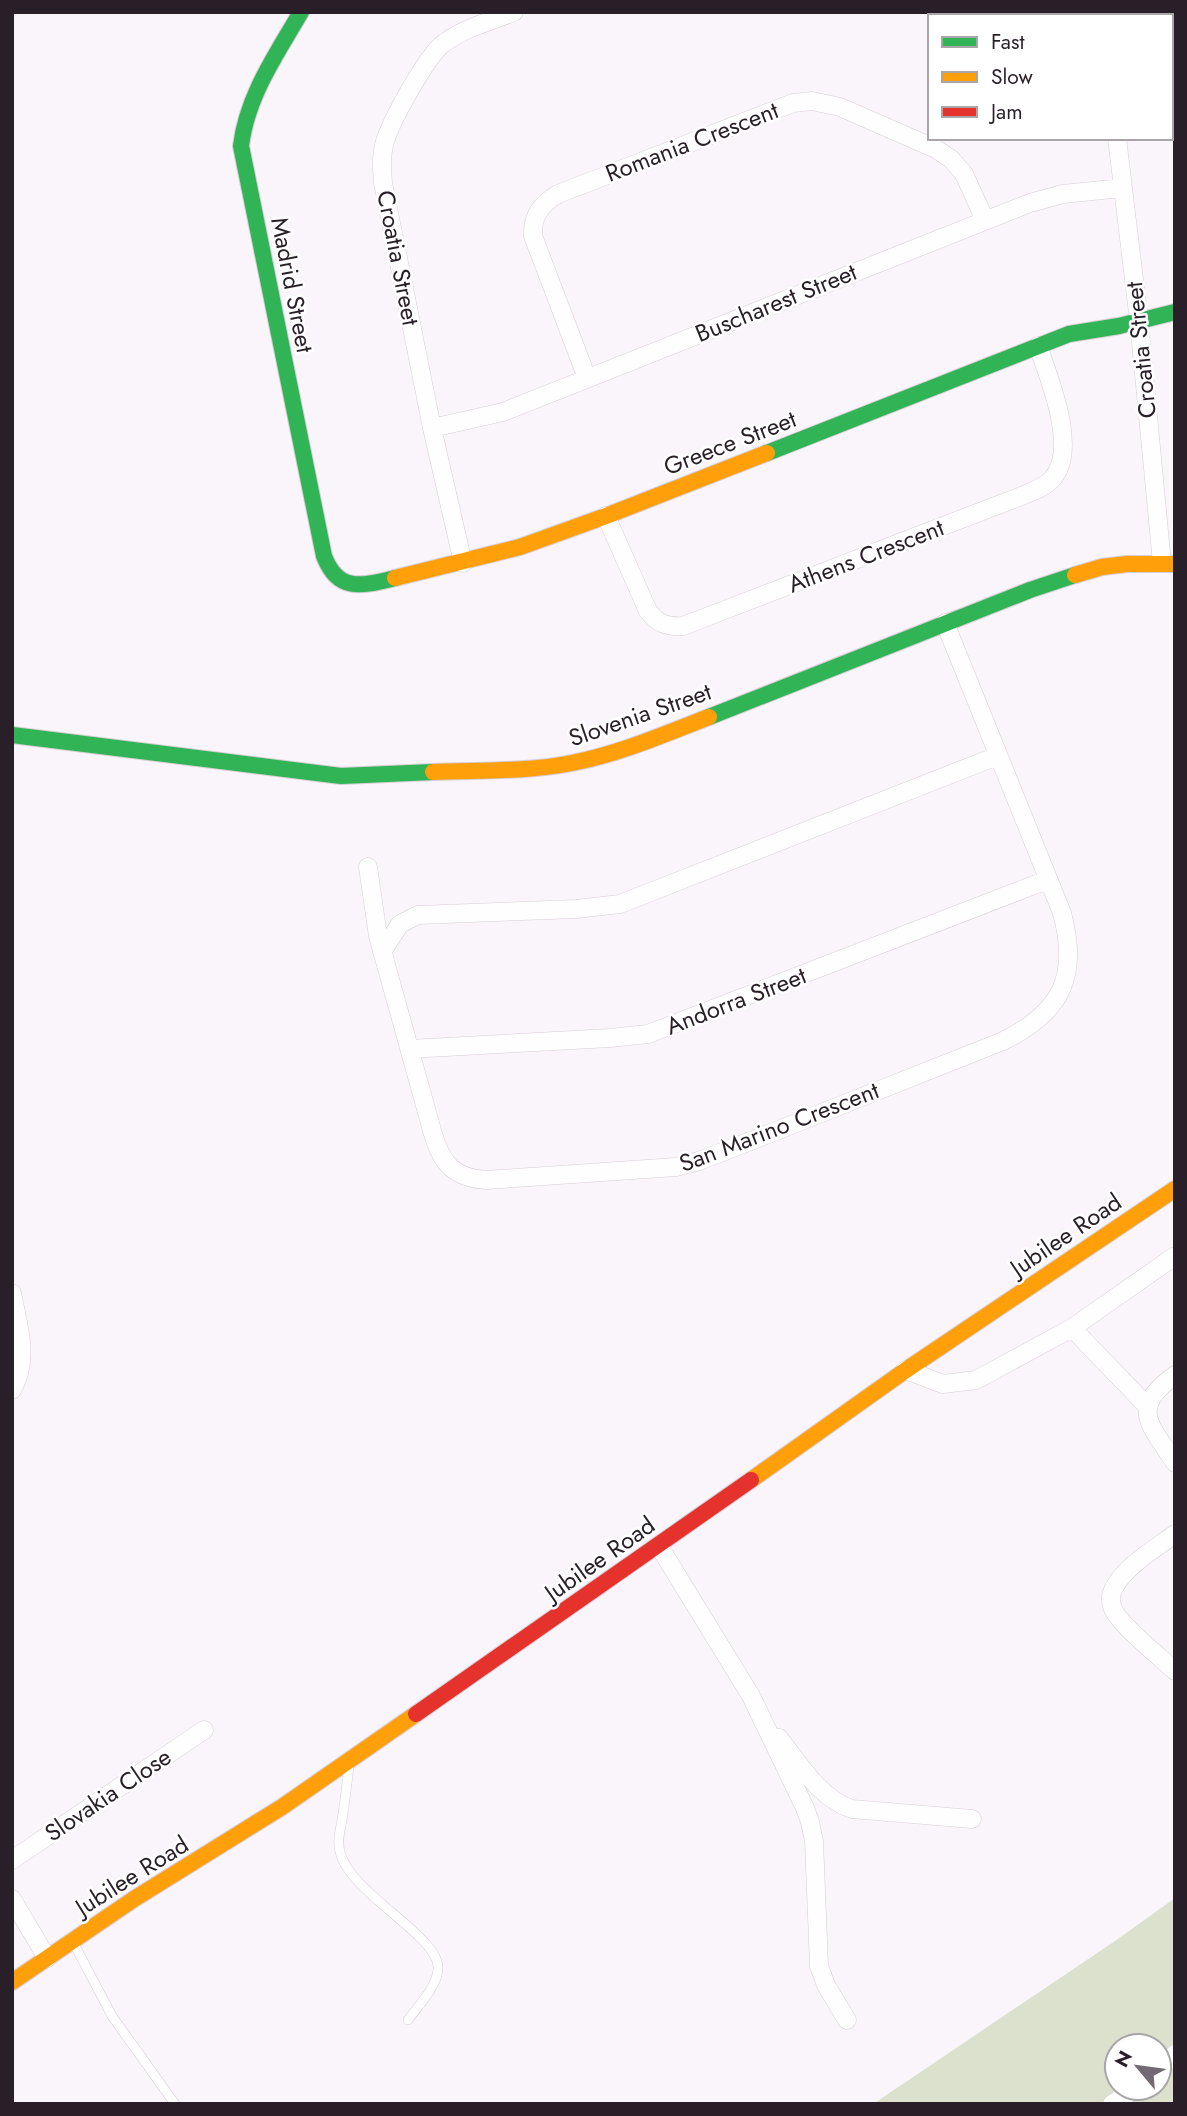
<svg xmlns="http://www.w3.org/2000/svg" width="1187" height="2116" font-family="Jost,sans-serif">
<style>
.green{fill:#dce1cd;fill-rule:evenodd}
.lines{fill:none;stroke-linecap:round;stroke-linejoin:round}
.lane-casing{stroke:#d6ced6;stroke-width:10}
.street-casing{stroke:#d6ced6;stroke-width:19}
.fast-casing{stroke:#d6ced6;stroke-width:18}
.slow-casing{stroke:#d6ced6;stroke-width:18}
.jam-casing{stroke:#d6ced6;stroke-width:18}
.lane{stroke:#fefefe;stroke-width:9}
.street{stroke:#fefefe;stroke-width:18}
.fast{stroke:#30b455;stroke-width:16}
.slow{stroke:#ff9f0a;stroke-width:16}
.jam{stroke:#e5322d;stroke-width:16}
.labels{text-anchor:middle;stroke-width:5;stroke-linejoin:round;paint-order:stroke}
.street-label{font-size:24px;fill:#291f28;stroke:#fff}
</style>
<rect width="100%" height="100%" fill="#faf5fa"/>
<path class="green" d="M1175 1898V2104H873L1115 1941ZM1117 2046H1159V2088H1117Z"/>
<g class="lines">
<defs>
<path id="lane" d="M349 1766C347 1784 345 1802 342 1820 340 1831 337 1841 340 1852 349 1893 441 1937 438 1969 437 1987 418 2006 408 2020
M73 1942 112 2016 175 2104"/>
<path id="street" d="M1087 12 1089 16
M1171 30H1175
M1117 138 1139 321 1162 563
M587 378 533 236C532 216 541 204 558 194L793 103 812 101 840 107 936 149 951 159 964 174 985 220
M432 428 503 412 1030 203 1063 194 1122 188
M606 516 648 611C658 624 667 627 683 626L1024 495C1034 491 1045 487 1052 479 1079 450 1049 378 1038 346
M463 563 432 428 383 183C382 170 381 157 384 145 389 124 427 55 444 43 464 28 491 21 514 12
M368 867 378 936 433 1134C442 1164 454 1178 486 1180L676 1167 699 1161 771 1133 1003 1041C1062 1012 1079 976 1062 913L945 623
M382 952 400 924 418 915 576 909 620 904 997 756
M409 1049 610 1038 648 1034 1047 880
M12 1293C18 1325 30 1360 12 1390
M1072 1328 1148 1407
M906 1370 943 1384 976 1380 1072 1328 1175 1256
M1175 1375C1128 1409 1151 1425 1175 1463
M1175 1534C1156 1548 1124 1567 1114 1588 1110 1595 1110 1602 1113 1609 1120 1625 1160 1657 1175 1671
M659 1546 751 1696 805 1808 810 1822 814 1841 819 1966 826 1985 847 2020
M779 1738C799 1763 820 1799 852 1809L972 1819
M12 1860 204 1730
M12 1899 47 1958
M1159 2069 1175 2054
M1112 2104 1137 2088"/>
<path id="fast" d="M301 12C276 55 247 96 241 146L324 556C338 593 362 586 395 578
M767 453 1069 334 1119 326 1175 312
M709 717 1030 590 1075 575
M12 735 341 776 433 772"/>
<path id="slow" d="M1075 575 1102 567 1127 564H1175
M395 578 520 547 606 516 767 453
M433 772C479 770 527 772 572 763 619 754 665 734 709 717
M751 1480 906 1370 1175 1189
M12 1982 134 1899 282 1807 416 1714"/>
<path id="jam" d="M416 1714 751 1480"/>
</defs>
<use href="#lane" class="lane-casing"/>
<use href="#street" class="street-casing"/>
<use href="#fast" class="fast-casing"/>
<use href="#slow" class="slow-casing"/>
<use href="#jam" class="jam-casing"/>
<use href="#lane" class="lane"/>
<use href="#street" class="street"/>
<use href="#fast" class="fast"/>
<use href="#slow" class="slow"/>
<use href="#jam" class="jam"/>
</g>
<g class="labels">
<g class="street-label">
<text transform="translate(692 142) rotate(-21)" y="8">Romania Crescent</text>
<text transform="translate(398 258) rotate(79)" y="8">Croatia Street</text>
<text transform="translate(292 285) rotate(79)" y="8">Madrid Street</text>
<text transform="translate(776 303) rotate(-22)" y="8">Buscharest Street</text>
<text transform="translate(1141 350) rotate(-96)" y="8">Croatia Street</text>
<text transform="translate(730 443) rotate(-21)" y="8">Greece Street</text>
<text transform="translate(866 556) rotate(-21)" y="8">Athens Crescent</text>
<text transform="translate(640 715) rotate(-19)" y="8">Slovenia Street</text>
<text transform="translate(736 1001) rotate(-21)" y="8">Andorra Street</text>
<text transform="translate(779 1127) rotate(-21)" y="8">San Marino Crescent</text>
<text transform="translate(1066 1235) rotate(-34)" y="8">Jubilee Road</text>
<text transform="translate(600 1559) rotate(-35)" y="8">Jubilee Road</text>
<text transform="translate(108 1795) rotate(-34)" y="8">Slovakia Close</text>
<text transform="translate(132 1876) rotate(-32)" y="8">Jubilee Road</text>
</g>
</g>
<rect width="1187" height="2116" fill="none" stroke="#291f28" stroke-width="28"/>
<rect x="928" y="14" width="245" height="126" fill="#ffffff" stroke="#a9a5a9" stroke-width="2"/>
<rect x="942" y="37" width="35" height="10" fill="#30b455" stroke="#a9a5a9" stroke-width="2"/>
<text x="991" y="49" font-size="21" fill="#291f28">Fast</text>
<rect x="942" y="72" width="35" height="10" fill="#ff9f0a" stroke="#a9a5a9" stroke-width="2"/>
<text x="991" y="84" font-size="21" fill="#291f28">Slow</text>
<rect x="942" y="107" width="35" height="10" fill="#e5322d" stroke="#a9a5a9" stroke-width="2"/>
<text x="991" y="119" font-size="21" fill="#291f28">Jam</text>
<g transform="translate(1138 2067) rotate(299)"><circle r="33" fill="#ffffff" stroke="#a9a5a9" stroke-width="2"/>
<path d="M0-5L12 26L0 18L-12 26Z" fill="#726a72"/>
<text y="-10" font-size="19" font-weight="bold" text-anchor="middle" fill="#291f28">N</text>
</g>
</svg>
